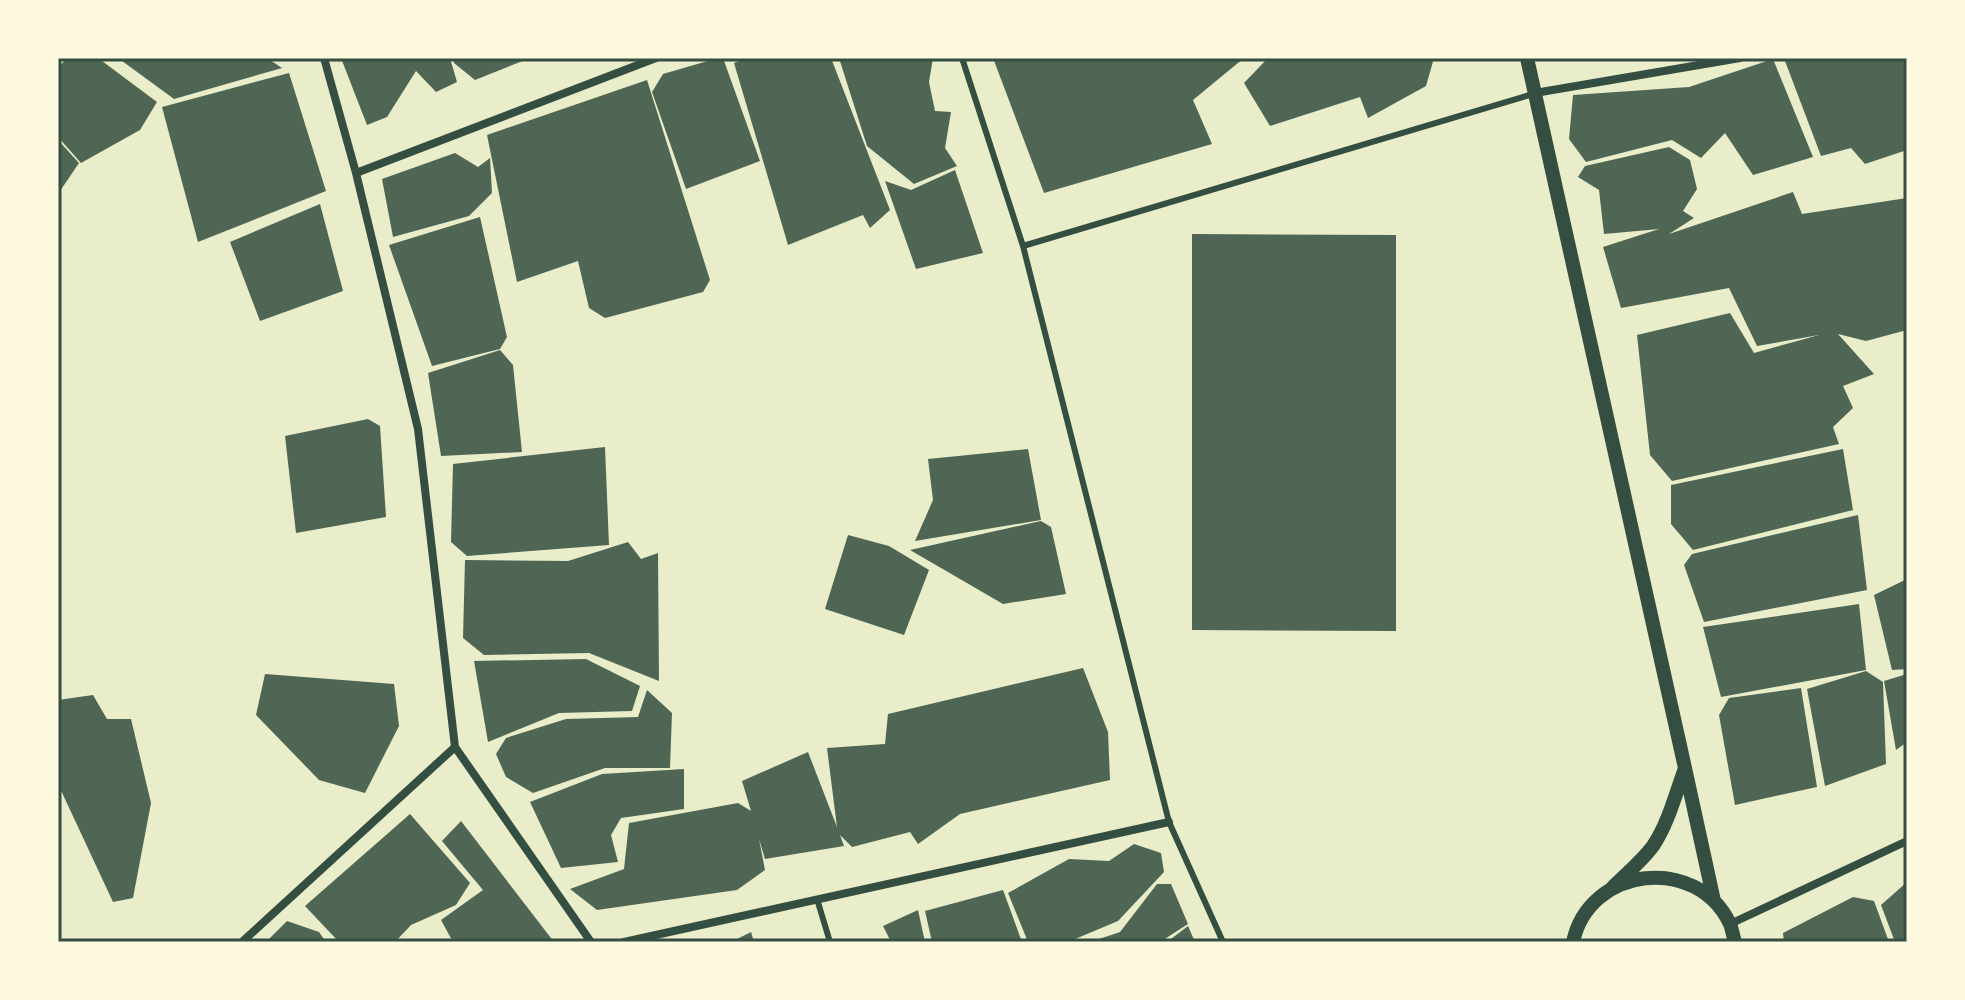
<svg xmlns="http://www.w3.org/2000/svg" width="1965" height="1000" font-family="Barlow,sans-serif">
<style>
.building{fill:#4f6655}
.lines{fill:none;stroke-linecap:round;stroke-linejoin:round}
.service{stroke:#344e41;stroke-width:6}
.minor{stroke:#344e41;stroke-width:8}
.tertiary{stroke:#344e41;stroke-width:14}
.neatline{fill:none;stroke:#344e41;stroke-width:3}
</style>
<rect width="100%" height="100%" fill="#e9edc9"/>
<path class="building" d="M68 58H98L157 102 140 130 81 163 58 137V67Z
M118 58H267L282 68 174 99Z
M341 58H450L457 82 436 92 416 71 387 117 367 125Z
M453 58H530L475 80 454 63Z
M718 58H723L760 161 686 189 652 92 663 74Z
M747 58H831L890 210 870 228 863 215 788 245 734 63Z
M839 58H933L929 82 935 111 951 112 945 148 957 166 914 184 867 146Z
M993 58H1244L1193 100 1212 144 1044 193Z
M1268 58H1434L1426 86 1368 118 1360 97 1270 126 1244 83Z
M1849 58H1907V150L1865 164 1851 148 1821 156 1785 61Z
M1773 59 1813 157 1753 175 1725 133 1701 158 1672 140 1586 162 1569 139 1573 95 1689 87Z
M289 73 326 191 198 242 162 107Z
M647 80 710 280 703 292 605 318 589 308 578 261 517 282 487 135Z
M58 140 79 163 58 194Z
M1669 147 1690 160 1697 189 1683 211 1694 218 1669 234 1793 192 1802 214 1907 198V330L1866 341 1838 334 1874 374 1843 386 1853 408 1833 427 1839 444 1672 481 1650 455 1637 335 1730 313 1754 353 1819 335 1757 346 1729 288 1621 308 1603 247 1659 229 1604 234 1599 190 1578 177 1585 166Z
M455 153 478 167 490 158 492 193 469 216 393 237 382 179Z
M955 170 983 253 916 269 885 181 911 190Z
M320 204 343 291 260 321 230 242Z
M480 217 507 337 500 349 432 366 389 245Z
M1192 234 1396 235V631L1192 630Z
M500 350 513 365 522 452 441 456 428 373Z
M368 419 380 426 386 517 296 533 285 436Z
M605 447 609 545 467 556 451 542 453 464Z
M1028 449 1041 520 915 541 933 500 928 459Z
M1843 449 1853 510 1693 550 1671 524V485Z
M1858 515 1867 590 1704 622 1684 565 1692 554Z
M1041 521 1051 527 1066 594 1003 604 910 550Z
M848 535 889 546 929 570 904 635 825 609Z
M628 542 641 559 658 553 659 681 589 653 484 655 463 638 465 560 568 561Z
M1907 579V669L1892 670 1874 595Z
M1859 604 1866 670 1721 697 1703 627Z
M586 659 640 686 632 711 559 713 488 742 474 661Z
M1083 668 1108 732 1110 780 960 814 918 844 910 832 852 847 840 835 844 846 765 859 759 839 765 870 737 890 597 910 570 889 624 869 629 823 738 803 751 811 742 781 808 752 837 827 827 748 885 744 888 714Z
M1866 671 1883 682 1886 764 1825 786 1807 689Z
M265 674 394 684 399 726 365 793 319 780 256 715Z
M1907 674V742L1896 750 1884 681Z
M1801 688 1817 787 1735 805 1719 715 1729 698Z
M647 690 672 713 670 768H605L533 793 506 777 496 754 506 738 566 719 638 717Z
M93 695 107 719H131L151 803 133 898 113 902 58 784V700Z
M684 769V809L621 818 611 835 618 862 561 868 530 802 602 774Z
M410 814 470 883 456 905 411 925 395 942H339L305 906Z
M461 821 554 942H453L441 920 483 890 442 841Z
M1134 844 1161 853 1164 872 1118 921 1068 942H1028L1008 893 1069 859 1109 861Z
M1907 882V942H1895L1881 905Z
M1157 884H1171L1188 924 1160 942H1090L1120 932Z
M1003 890 1022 942H932L925 911Z
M1853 897 1874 901 1889 942H1784L1783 933Z
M918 910 925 942H891L883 926Z
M287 921 319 932 326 942H266Z
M1188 926 1195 942H1167Z
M751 932 754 942H731Z"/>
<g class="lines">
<path class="service" d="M962 58 1023 246 1169 822 1223 942
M1023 246 1533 94
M817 899 830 942"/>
<path class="minor" d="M324 58 356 173 418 429 455 747 591 942
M1535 93 1740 58
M356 173 656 58
M1730 924 1907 841
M242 942 455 747
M624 942 1169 822"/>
<path class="tertiary" d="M1527 58 1685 768
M1612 888C1626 874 1641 862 1653 846 1668 824 1676 793 1685 768L1714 901
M1573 942C1589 866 1697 854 1730 924 1732 929 1733 936 1735 942"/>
</g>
<rect width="1965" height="1000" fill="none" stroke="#fefae0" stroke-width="120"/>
<rect x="60" y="60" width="1845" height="880" class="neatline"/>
</svg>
